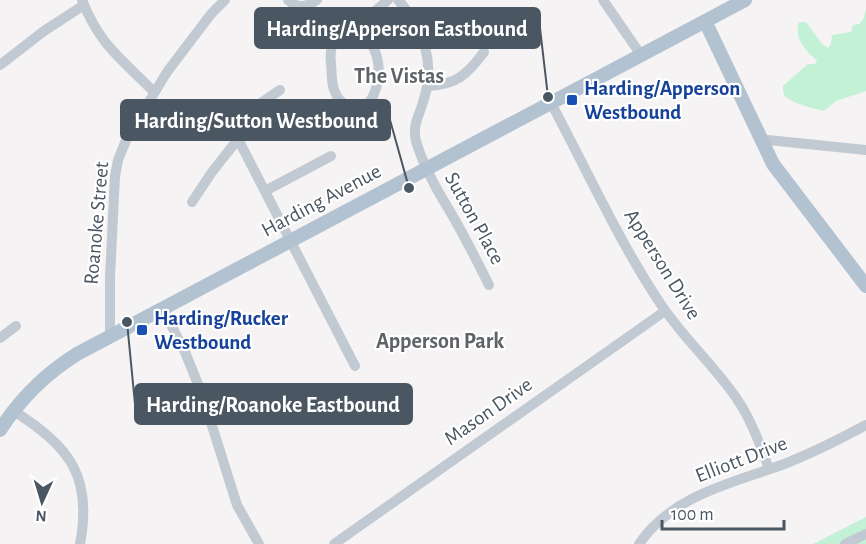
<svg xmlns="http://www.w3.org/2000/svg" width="866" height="544" font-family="'Alegreya Sans',sans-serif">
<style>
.green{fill:#c3f1d5}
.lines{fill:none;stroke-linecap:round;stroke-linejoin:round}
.minor{stroke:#c1cad2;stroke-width:10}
.major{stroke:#b3c2d1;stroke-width:14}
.transit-dot{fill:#1a4fb4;stroke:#fff;stroke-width:2}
.labels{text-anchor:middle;stroke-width:4.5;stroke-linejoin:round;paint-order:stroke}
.transit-label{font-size:21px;font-weight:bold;fill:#164399;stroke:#fff;text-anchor:start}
.street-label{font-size:21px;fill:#4a5661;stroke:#fff}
.neighbourhood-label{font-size:22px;font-weight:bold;fill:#5f6368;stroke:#fff}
.leader{fill:none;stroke:#4a5661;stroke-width:2}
.callout-dot{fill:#4a5661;stroke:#fff;stroke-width:2}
.callout{fill:#4a5661;stroke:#4a5661;stroke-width:2}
.callout-label{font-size:22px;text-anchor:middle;font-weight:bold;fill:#fff}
</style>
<rect width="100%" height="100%" fill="#f5f3f3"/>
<path class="green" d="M866 8V91L836 101 824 111C815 109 791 103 785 96 783 93 783 89 783 86L808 64H815L817 60C806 52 793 37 799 22H806L822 44 828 48 831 44 832 35 851 32 853 25 860 24 864 17Z
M866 517V544H813Z"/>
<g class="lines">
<path class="minor" d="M82 0C100 46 122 59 154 92
M288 0C298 9 306 7 317 0
M398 0C424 27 436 65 423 102 419 116 412 126 416 141 423 165 435 187 448 208 463 233 476 259 489 285
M603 0 641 55
M360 24C368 36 376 49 378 62 381 79 373 119 348 105 342 103 337 98 335 92 331 84 332 73 331 64 328 39 339 33 360 24Z
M360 24 388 0
M0 65 44 31 84 5
M427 86C456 85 467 75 484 52
M551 103C587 170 618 240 660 303 683 338 714 365 737 399 751 419 761 446 769 469
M217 117 229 125 238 139 355 366
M231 127 240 117 280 90
M762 142 768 140 866 150
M265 191 331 156
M192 202 212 172 238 139
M163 309 185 352 202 394 237 505 259 544
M110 337V277L115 176 118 160 127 138 167 72 211 14 225 0
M0 338 16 326
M14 411C69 447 93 475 80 544
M334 544 665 311
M639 544C673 494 734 483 787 463 814 452 840 439 866 425
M845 544 866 534"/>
<path class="major" d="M705 21 773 164 866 286
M0 430C20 399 45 374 77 354L745 0"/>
</g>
<g class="transit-dot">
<rect x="566" y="94" width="12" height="12" rx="3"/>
<rect x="136" y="324" width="12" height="12" rx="3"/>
</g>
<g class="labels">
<g class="transit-label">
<text x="584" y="95">Harding/Apperson<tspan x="584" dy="24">Westbound</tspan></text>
<text x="154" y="325">Harding/Rucker<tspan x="154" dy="24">Westbound</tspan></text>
</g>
<g class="street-label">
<text transform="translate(321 200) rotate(-28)" y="7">Harding Avenue</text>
<text transform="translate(475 218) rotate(61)" y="7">Sutton Place</text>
<text transform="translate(96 223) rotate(-85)" y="7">Roanoke Street</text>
<text transform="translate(663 264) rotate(58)" y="7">Apperson Drive</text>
<text transform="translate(488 411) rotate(-35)" y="7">Mason Drive</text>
<text transform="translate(741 459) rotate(-21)" y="7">Elliott Drive</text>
</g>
<g class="neighbourhood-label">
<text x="399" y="83">The Vistas</text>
<text x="440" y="348">Apperson Park</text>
</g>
</g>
<path class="leader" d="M548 97L540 28M409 188L390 120M127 322L135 404"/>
<g class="callout-dot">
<circle cx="548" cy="97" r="6"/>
<circle cx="409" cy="188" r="6"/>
<circle cx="127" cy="322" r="6"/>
</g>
<g class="callout">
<rect x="255" y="8" width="285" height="40" rx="6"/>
<rect x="121" y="100" width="269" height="40" rx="6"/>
<rect x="135" y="384" width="277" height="40" rx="6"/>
</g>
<g class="callout-label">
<text x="397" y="36">Harding/Apperson Eastbound</text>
<text x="256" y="128">Harding/Sutton Westbound</text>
<text x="273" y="412">Harding/Roanoke Eastbound</text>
</g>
<g transform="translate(42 502) rotate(184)" stroke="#ffffff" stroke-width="4.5" paint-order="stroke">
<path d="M0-4.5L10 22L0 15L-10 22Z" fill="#4a5661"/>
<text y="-9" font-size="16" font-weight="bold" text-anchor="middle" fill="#4a5661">N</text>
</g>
<path d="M662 520v9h122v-9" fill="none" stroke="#4a5661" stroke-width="3"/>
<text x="671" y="520" font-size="18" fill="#4a5661" stroke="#ffffff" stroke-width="4.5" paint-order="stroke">100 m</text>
</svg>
